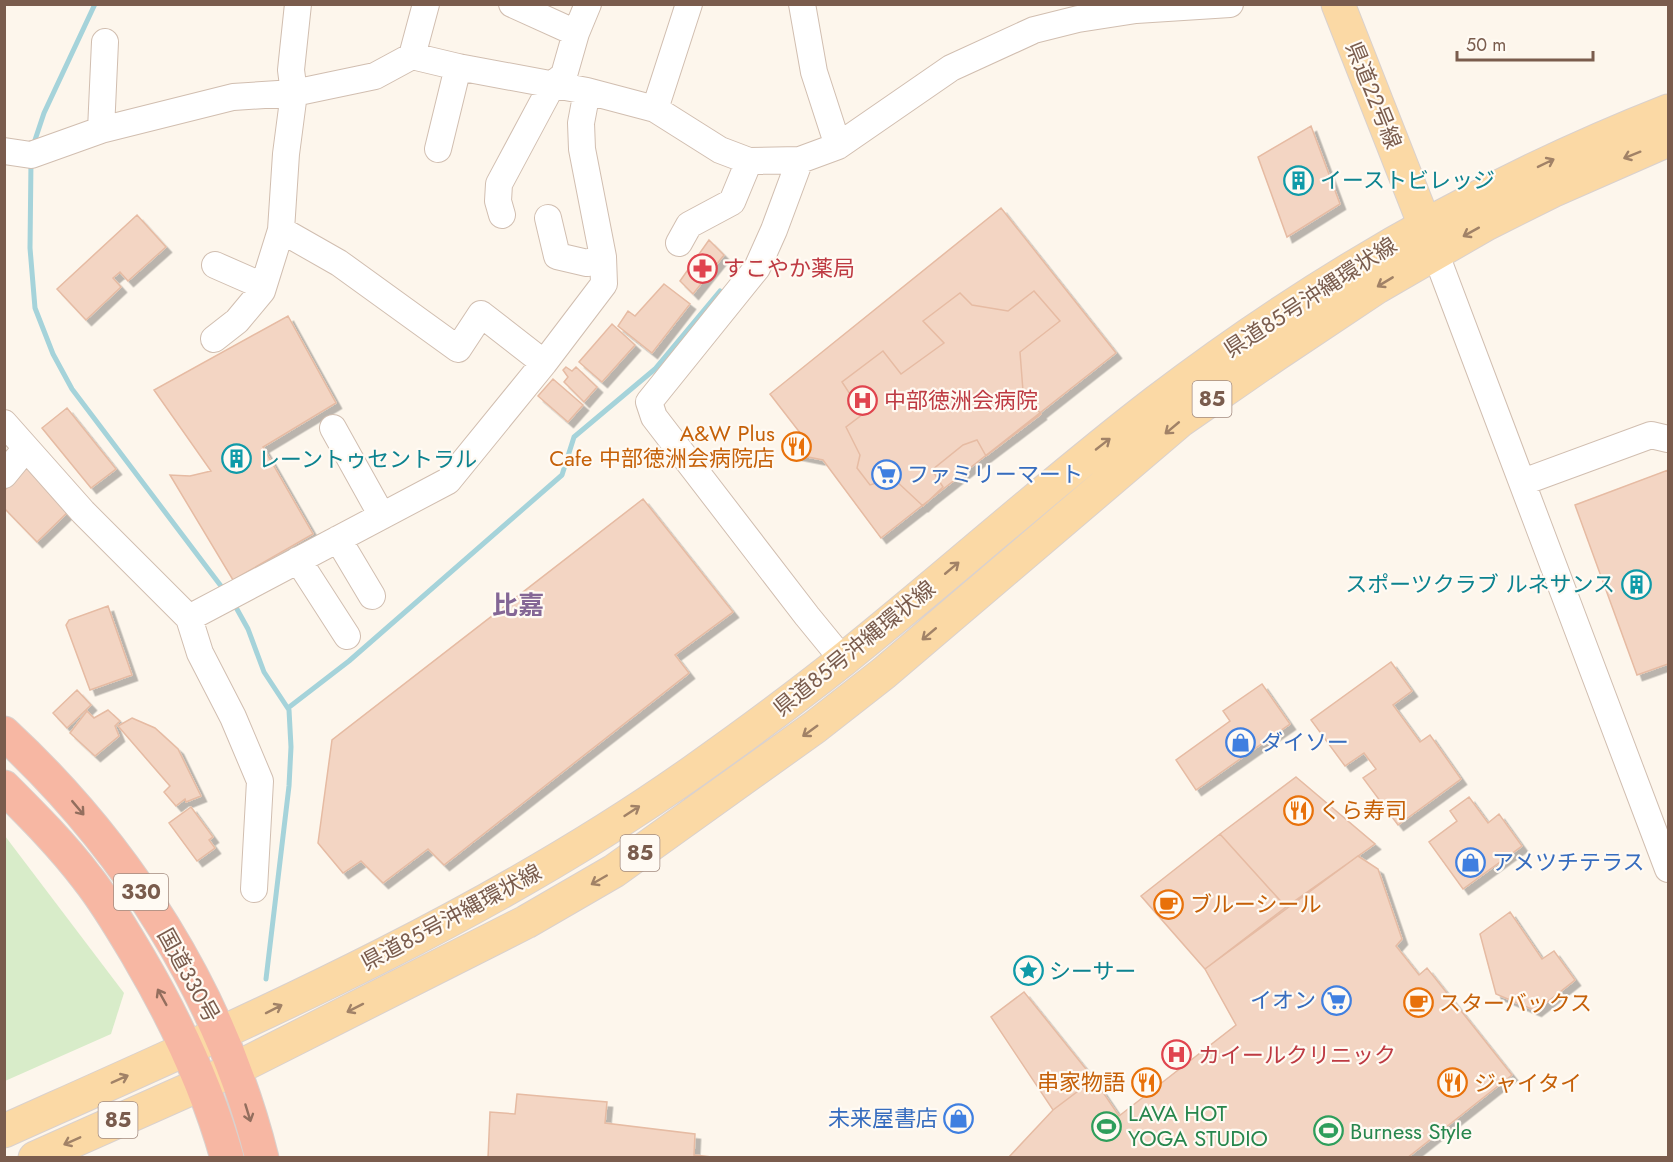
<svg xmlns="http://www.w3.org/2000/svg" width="1673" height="1162" font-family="Jost,'Noto Sans JP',sans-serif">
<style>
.green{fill:#d8ecc9}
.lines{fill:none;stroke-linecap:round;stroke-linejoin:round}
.stream{stroke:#a5d3da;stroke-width:5}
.building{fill:#f3d5c3;stroke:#e6bba3;stroke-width:1.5;filter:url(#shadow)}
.minor-casing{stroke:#d1beb0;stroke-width:28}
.major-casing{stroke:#dad1cd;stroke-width:35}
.highway-casing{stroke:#dad1cd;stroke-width:35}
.minor{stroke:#fff;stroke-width:26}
.major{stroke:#fbd9a5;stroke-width:33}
.highway{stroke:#f7b7a3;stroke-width:33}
.oneway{stroke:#a18267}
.oneway2{stroke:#936e5e}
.labels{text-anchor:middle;stroke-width:4.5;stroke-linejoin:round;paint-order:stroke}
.shield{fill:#fffaf3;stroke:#a28b7f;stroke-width:1.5}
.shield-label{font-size:21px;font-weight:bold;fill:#7a5c4d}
.street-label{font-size:22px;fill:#7a5c4d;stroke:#fffaf3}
.culture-label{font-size:22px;fill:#0d838f;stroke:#fffaf3;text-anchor:start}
.health-label{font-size:22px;fill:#be3a42;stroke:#fffaf3;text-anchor:start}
.food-label{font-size:22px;fill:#c56008;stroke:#fffaf3;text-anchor:start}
.shop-label{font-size:22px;fill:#366cbe;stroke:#fffaf3;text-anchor:start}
.leisure-label{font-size:22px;fill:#27864d;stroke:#fffaf3;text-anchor:start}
.quarter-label{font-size:26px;font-weight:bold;fill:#846695;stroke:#fffaf3}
</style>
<defs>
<filter id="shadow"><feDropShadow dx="5.5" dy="5.5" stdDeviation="0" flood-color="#0004"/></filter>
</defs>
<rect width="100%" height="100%" fill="#fdf6ec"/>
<path class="green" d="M5 836 124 993 111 1034 5 1081Z"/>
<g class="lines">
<path class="stream" d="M33 146 44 113 95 4
M31 161 30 248 35 308 53 354 72 389 224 590
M233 602 248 629 264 672 289 710 291 747 289 786 266 979
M288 708 349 661 562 475 574 437 655 369 720 291"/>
</g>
<path class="building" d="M1311 126 1340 204 1287 237 1258 157Z
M1001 208 1116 353 881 538 823 460 788 453 783 445 801 434 770 394Z
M137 215 166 247 128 281 120 272 113 278 121 287 86 320 57 289Z
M709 240 724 255 693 294 680 281Z
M664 284 690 304 652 353 618 326 628 311 635 316Z
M1034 291 1060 321 1020 352 1023 391 1041 414 986 456 977 440 963 445 932 470 943 487 923 506 893 478 870 485 857 468 860 455 846 427 863 414 842 382 883 351 901 374 944 343 923 321 960 293 972 305 1008 311Z
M288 316 336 403 263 447 313 534 233 580 170 475 190 476 211 471 154 390Z
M612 324 635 345 602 382 579 362Z
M566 367 572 371 576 367 597 387 584 402 564 382 568 377 563 370Z
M553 379 583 405 568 422 538 396Z
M67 408 116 469 91 488 42 428Z
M30 464 71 509 37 542 4 508V491Z
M1668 470V664L1637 675 1575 505Z
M643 499 733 612 675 655 689 673 444 865 428 849 383 883 361 861 343 873 318 843 332 740Z
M108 606 132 675 90 690 66 625 69 620Z
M1391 662 1412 691 1393 705 1420 742 1430 735 1461 779 1398 825 1363 778 1376 769 1364 753 1345 766 1311 720Z
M1262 684 1290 724 1196 790 1176 760 1230 721 1223 711Z
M77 690 91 705 67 728 53 713Z
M108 710 120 721 115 726 119 736 95 756 70 733 87 711 94 718Z
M132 718 155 728 178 749 201 796 186 802 185 799 176 806 164 792 170 786 118 726Z
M1296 777 1375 844 1286 907 1220 834Z
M1469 797 1488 823 1499 814 1522 846 1463 889 1429 842 1457 821 1450 811Z
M191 807 213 837 209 840 215 848 197 861 169 823Z
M1220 834 1286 907 1205 969 1141 896Z
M1358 856 1378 869 1402 939 1396 946 1419 975 1427 968 1512 1075 1407 1158H1008L1053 1110 1094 1079 1119 1116 1236 1025 1205 969Z
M1510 912 1542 959 1554 951 1575 980 1536 1011 1496 994 1480 934Z
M1024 992 1094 1079 1053 1110 991 1017Z
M517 1094 607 1102 605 1123 695 1134 694 1155 721 1158H488L490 1112 515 1114Z"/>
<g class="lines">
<defs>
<path id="minor" d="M512 4 576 33
M802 4 814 72 838 146
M412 56 426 4
M655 109 689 4
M101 130 105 42
M438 149 458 67
M4 151 31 155 101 130 233 97 294 93 375 76 412 56 458 67 587 91 655 109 720 150 749 161 800 160 838 146 951 68 1034 30 1078 19 1136 10 1230 4
M800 160 774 230 757 268 649 402 654 417 807 616 843 660
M502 215 498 201 499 184 552 85 564 75 576 33 588 4
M548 218 557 256 587 263 603 257
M281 230 286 154 294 93 291 70 298 4
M679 243 689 225 732 202 749 161
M1435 252 1668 869
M215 265 263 286
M214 339 237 321 262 291 281 230 339 263 458 349 481 314 544 363
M4 423 83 512 189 618 200 653 233 717 260 781 254 889
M333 428 382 516
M4 475 26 448
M1523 482 1651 435 1668 439
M338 539 372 596
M298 560 347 636
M189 618 448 481 544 363 604 284 603 257 582 149 581 123 587 91"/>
<path id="major" d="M1338 4 1433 246
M4 1131C240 1025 482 921 694 771 745 735 795 698 844 659 949 575 1049 484 1156 402 1313 282 1485 183 1668 111
M35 1158 235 1069 526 922 614 871 815 727 884 673 1181 420 1275 355 1377 287 1486 224 1552 191 1668 140"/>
<path id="highway" d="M4 733C127 847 221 994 262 1158
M4 787C33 816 62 845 87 878 107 903 123 931 139 958 176 1021 207 1087 227 1158"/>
</defs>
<use href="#minor" class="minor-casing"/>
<use href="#major" class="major-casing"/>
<use href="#highway" class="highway-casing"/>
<use href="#minor" class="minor"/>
<use href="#major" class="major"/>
<use href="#highway" class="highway"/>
</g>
<defs><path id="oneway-shaft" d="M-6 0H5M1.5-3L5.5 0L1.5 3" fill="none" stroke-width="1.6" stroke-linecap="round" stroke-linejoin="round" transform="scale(1.5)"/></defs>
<g class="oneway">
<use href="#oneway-shaft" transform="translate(1632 155) rotate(158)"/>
<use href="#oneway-shaft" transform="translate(1546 163) rotate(-26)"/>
<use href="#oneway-shaft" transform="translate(1471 232) rotate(151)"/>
<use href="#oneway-shaft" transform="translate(1385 282) rotate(149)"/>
<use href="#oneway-shaft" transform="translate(1172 428) rotate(140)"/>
<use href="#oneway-shaft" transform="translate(1103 444) rotate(-38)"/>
<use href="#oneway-shaft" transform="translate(952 568) rotate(-40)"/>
<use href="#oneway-shaft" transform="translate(929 634) rotate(140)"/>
<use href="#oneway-shaft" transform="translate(810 731) rotate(144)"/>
<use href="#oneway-shaft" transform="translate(632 811) rotate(-33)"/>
<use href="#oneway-shaft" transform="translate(599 880) rotate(150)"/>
<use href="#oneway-shaft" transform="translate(355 1008) rotate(153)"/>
<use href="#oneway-shaft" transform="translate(274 1009) rotate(-27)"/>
<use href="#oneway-shaft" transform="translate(120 1079) rotate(-24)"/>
<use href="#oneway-shaft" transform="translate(72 1141) rotate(156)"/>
</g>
<g class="oneway2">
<use href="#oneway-shaft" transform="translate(78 808) rotate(50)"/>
<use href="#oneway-shaft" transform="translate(162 997) rotate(-119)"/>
<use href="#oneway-shaft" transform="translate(248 1113) rotate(73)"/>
</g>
<defs>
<symbol id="building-ring" viewBox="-11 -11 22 22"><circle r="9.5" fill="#fffaf3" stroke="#0f9aa8" stroke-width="1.5"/><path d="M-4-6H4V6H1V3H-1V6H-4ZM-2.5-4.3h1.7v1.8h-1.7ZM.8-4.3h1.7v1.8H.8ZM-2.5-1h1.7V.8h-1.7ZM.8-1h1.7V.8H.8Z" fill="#0f9aa8"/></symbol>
<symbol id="pharmacy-ring" viewBox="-11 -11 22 22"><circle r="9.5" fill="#fffaf3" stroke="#e0444e" stroke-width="1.5"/><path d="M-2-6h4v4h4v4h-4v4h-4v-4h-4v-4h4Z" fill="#e0444e"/></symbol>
<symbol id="hospital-ring" viewBox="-11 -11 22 22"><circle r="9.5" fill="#fffaf3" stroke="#e0444e" stroke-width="1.5"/><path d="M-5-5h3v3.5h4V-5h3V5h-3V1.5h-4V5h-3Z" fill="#e0444e"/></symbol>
<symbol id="restaurant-ring" viewBox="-11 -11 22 22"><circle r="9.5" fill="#fffaf3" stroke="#e8710a" stroke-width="1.5"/><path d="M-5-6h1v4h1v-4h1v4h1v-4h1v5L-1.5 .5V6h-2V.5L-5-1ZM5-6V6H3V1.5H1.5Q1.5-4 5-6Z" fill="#e8710a"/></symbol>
<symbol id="supermarket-ring" viewBox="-11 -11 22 22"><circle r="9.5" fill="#fffaf3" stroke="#3f7fe0" stroke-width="1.5"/><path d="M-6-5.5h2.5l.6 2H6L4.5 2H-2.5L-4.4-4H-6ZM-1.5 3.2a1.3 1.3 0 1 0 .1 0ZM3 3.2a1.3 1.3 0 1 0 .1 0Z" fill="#3f7fe0"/></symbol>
<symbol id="shop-ring" viewBox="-11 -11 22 22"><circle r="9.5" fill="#fffaf3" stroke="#3f7fe0" stroke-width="1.5"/><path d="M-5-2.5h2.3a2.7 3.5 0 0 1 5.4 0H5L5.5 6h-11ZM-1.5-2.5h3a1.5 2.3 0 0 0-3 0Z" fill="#3f7fe0"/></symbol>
<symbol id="cafe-ring" viewBox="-11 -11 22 22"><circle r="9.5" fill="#fffaf3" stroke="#e8710a" stroke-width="1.5"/><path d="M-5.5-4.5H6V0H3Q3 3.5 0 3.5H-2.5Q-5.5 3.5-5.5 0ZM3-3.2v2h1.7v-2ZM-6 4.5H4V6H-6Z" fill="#e8710a"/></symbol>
<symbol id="sight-ring" viewBox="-11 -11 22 22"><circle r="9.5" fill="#fffaf3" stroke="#0f9aa8" stroke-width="1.5"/><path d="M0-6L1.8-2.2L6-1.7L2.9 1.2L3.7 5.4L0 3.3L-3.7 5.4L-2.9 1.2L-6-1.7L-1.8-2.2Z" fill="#0f9aa8"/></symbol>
<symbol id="stadium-ring" viewBox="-11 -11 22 22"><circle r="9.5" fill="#fffaf3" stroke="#2e9e5b" stroke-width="1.5"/><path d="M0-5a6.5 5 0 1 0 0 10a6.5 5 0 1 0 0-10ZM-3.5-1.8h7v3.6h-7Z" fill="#2e9e5b"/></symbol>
</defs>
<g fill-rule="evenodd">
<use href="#building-ring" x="1282" y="164" width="33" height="33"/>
<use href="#pharmacy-ring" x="686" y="252" width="33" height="33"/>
<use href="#hospital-ring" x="846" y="384" width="33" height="33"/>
<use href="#restaurant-ring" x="780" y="430" width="33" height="33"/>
<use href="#building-ring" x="220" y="442" width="33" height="33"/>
<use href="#supermarket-ring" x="870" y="458" width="33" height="33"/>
<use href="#building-ring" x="1620" y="568" width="33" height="33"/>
<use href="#shop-ring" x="1224" y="726" width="33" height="33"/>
<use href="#restaurant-ring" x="1282" y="794" width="33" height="33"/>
<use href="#shop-ring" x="1454" y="846" width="33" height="33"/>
<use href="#cafe-ring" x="1152" y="888" width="33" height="33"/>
<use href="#sight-ring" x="1012" y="954" width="33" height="33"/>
<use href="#supermarket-ring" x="1320" y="984" width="33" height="33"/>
<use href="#cafe-ring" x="1402" y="986" width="33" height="33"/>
<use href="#hospital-ring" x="1160" y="1038" width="33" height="33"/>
<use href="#restaurant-ring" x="1130" y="1066" width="33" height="33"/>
<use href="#restaurant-ring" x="1436" y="1066" width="33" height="33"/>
<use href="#shop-ring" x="942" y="1102" width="33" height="33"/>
<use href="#stadium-ring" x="1090" y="1110" width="33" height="33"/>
<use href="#stadium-ring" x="1312" y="1114" width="33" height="33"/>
</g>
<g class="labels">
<g class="shield">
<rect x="1192.5" y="381" width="39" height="36" rx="4.5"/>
<rect x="620.5" y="835" width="39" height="36" rx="4.5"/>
<rect x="114" y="874" width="54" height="36" rx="4.5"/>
<rect x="98.5" y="1102" width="39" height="36" rx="4.5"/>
</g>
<g class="shield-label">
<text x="1212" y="406">85</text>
<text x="640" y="860">85</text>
<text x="141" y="899">330</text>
<text x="118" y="1127">85</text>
</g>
<g class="street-label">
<text transform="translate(1374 95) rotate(68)" y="8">県道22号線</text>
<text transform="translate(1310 297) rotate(-33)" y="8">県道85号沖縄環状線</text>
<text transform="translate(854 648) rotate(-39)" y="8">県道85号沖縄環状線</text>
<text transform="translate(451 917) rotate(-28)" y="8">県道85号沖縄環状線</text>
<text transform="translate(189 975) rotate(61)" y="8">国道330号</text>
</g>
<g class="culture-label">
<text x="1320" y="188">イーストビレッジ</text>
<text x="258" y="467">レーントゥセントラル</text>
<text x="1615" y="592" text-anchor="end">スポーツクラブ ルネサンス</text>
<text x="1049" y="979">シーサー</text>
</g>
<g class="health-label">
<text x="723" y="276">すこやか薬局</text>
<text x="884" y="408">中部徳洲会病院</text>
<text x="1198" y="1063">カイールクリニック</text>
</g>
<g class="food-label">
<text x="775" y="441" text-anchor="end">A&amp;W Plus<tspan x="775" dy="25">Cafe 中部徳洲会病院店</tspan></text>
<text x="1319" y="818">くら寿司</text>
<text x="1190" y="912">ブルーシール</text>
<text x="1439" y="1011">スターバックス</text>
<text x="1125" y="1090" text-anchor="end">串家物語</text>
<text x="1474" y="1091">ジャイタイ</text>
</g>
<g class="shop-label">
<text x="907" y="482">ファミリーマート</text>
<text x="1261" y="750">ダイソー</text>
<text x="1492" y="870">アメツチテラス</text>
<text x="1316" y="1008" text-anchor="end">イオン</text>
<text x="938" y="1126" text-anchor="end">未来屋書店</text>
</g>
<g class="leisure-label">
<text x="1128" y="1121">LAVA HOT<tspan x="1128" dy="25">YOGA STUDIO</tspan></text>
<text x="1350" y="1139">Burness Style</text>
</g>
<g class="quarter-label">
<text x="518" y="614">比嘉</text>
</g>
</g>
<rect width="1673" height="1162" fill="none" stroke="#7a5c4d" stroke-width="12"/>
<path d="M1457 51v9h136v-9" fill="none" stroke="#7a5c4d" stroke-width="3"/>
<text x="1466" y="51" font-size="18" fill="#7a5c4d" stroke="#fffaf3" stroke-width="4.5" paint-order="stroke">50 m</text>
</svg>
